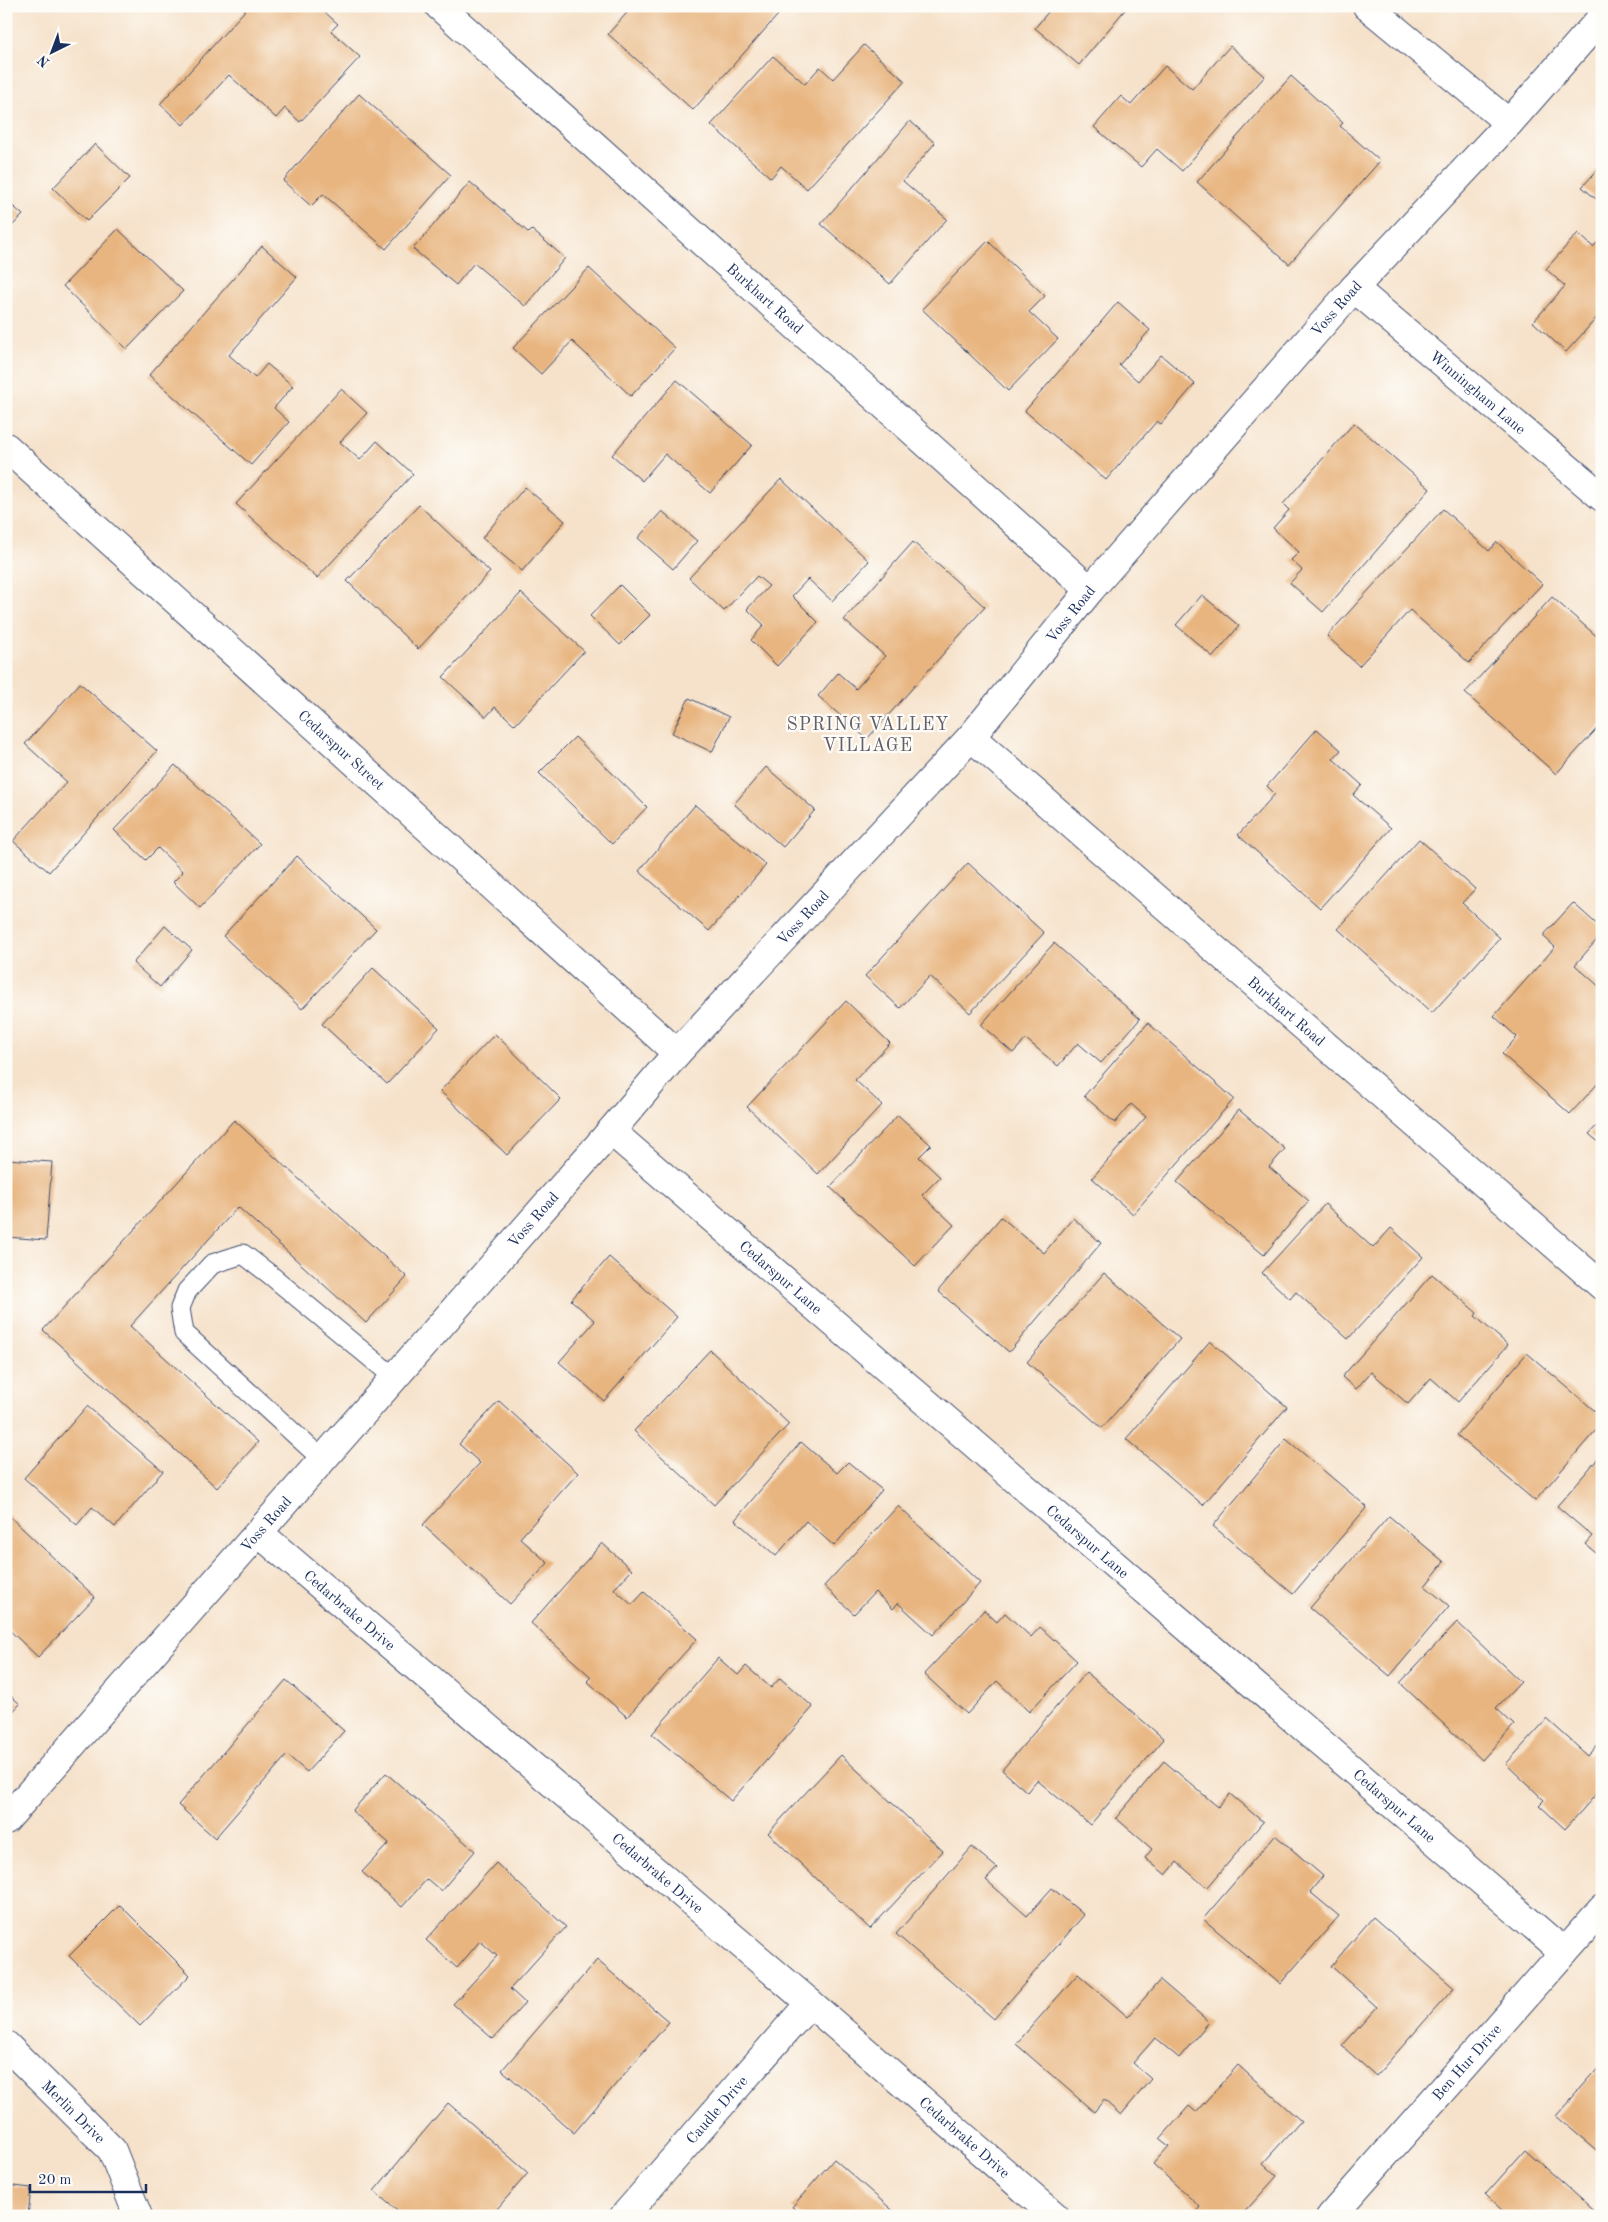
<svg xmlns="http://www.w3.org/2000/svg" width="1608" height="2222" font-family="'Old Standard TT',serif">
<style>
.building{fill:#e8b580}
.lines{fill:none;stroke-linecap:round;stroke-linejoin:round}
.service-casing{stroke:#3c4a6e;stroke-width:21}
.minor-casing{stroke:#3c4a6e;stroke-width:30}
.tertiary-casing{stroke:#3c4a6e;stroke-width:30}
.service{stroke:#fff;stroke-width:19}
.minor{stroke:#fff;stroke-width:28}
.tertiary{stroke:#fff;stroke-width:28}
.labels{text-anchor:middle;stroke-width:4.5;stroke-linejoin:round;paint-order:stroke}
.street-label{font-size:15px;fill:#1b2f5e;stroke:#fdfcf7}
.quarter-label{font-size:18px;letter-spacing:1px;fill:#635e6a;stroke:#fdfcf7}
</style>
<rect width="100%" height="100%" fill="#fdfcf7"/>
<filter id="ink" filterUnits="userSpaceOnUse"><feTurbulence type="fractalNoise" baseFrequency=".02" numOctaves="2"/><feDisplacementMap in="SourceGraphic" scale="10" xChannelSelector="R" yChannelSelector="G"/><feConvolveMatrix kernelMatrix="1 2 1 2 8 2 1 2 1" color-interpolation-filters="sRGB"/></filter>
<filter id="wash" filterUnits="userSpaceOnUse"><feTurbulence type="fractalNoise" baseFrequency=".0096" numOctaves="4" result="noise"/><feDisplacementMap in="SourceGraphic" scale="20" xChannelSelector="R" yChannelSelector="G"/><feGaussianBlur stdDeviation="1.12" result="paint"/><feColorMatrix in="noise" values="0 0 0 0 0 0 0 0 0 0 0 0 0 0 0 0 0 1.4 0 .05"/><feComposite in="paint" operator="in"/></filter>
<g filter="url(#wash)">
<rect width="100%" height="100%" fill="#f6e2cb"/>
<g id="blocks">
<path class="building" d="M249 6H318L338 24 331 31 360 57 300 122 285 108 276 118 229 75 183 125 160 104Z
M633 6H786L693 110 608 34Z
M1053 6H1128L1079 65 1035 28Z
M864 45 905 81 807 189 781 166 771 178 711 125 773 56 805 84 820 67 833 79Z
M1230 46 1265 76 1182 171 1157 149 1141 167 1094 127 1121 96 1131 105 1165 66 1192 89Z
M1291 76 1343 123 1340 126 1380 161 1289 264 1197 182Z
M359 94 451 175 386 249 323 194 311 206 283 181Z
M910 121 935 143 903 181 947 219 890 284 821 224Z
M95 144 130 178 87 221 53 188Z
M1602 165V204L1582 187Z
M470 182 529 233 532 230 565 258 525 306 474 263 456 285 413 249Z
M6 200 23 215 6 232Z
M118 229 183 291 127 349 63 286Z
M1578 233 1593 247 1602 238V312L1566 352 1533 322 1565 286 1546 269Z
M988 241 1045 296 1029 312 1058 339 1008 391 922 309Z
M262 246 297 277 229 355 255 378 267 364 293 386 274 408 289 422 251 465 149 375Z
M589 268 675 348 631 396 572 341 541 374 513 348Z
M1118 302 1150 330 1119 365 1138 381 1161 355 1195 384 1161 424 1157 421 1106 480 1025 411Z
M677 380 752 445 710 493 665 454 642 481 612 455Z
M341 389 367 413 340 442 360 460 377 441 413 474 317 578 236 504Z
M1354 423 1430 489 1323 612 1290 583 1302 570 1291 560 1299 552 1273 528 1289 510 1283 504Z
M781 479 869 561 832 601 808 579 792 596 818 622 777 666 751 640 764 625 747 609 769 586 757 576 724 611 689 578Z
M525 487 565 521 522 571 482 538Z
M419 505 490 572 418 649 347 581Z
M1443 509 1489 551 1497 542 1542 584 1469 663 1410 610 1359 666 1327 636Z
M662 511 697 541 673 569 638 538Z
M913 542 985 607 867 739 818 696 838 673 856 689 885 656 844 620Z
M620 585 650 615 620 645 590 616Z
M521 593 584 651 515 725 495 707 486 717 443 677Z
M1202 595 1239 626 1213 657 1176 625Z
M1552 597 1602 641V723L1556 774 1465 693Z
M80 683 157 751 49 872 13 841 67 782 25 744Z
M689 698 729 717 712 752 672 733Z
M1317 729 1341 750 1333 759 1362 785 1353 795 1391 828 1320 908 1238 835 1275 794 1267 786Z
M575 737 647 807 612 844 539 773Z
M175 765 260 844 200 908 173 882 183 872 158 848 146 860 114 830Z
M766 767 815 810 783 847 734 804Z
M695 805 766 865 709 931 639 871Z
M1419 839 1475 889 1462 903 1500 938 1432 1013 1338 929Z
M297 856 376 929 302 1009 223 936Z
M968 863 1044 933 970 1013 930 976 900 1008 865 976Z
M1573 903 1602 929V934L1575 965 1602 989V1079L1570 1114 1502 1054 1517 1037 1494 1016 1555 947 1543 936Z
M165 926 192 950 160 987 133 963Z
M1054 943 1140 1019 1101 1063 1078 1043 1058 1066 1026 1039 1013 1053 981 1025Z
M373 968 439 1028 387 1084 322 1024Z
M846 1001 890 1043 855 1080 882 1105 818 1174 747 1107Z
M1148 1023 1234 1099 1133 1214 1092 1178 1146 1117 1131 1104 1115 1123 1084 1096Z
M495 1034 561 1099 507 1155 440 1091Z
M1239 1110 1285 1149 1269 1167 1309 1201 1264 1255 1177 1182Z
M898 1115 931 1145 919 1157 940 1177 922 1195 954 1225 915 1266 830 1187Z
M234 1120 407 1277 366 1323 238 1207 130 1326 258 1442 217 1488 43 1330Z
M1602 1120V1145L1589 1134Z
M6 1159 52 1162 46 1240 6 1237Z
M1325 1204 1373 1248 1391 1228 1423 1257 1348 1339 1296 1292 1290 1299 1262 1273Z
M1001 1217 1044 1253 1073 1218 1101 1243 1009 1352 938 1291Z
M609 1257 677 1317 604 1401 559 1362 595 1321 571 1300Z
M1104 1273 1180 1339 1102 1428 1027 1362Z
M1432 1274 1477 1313 1475 1316 1508 1345 1458 1402 1431 1378 1408 1404 1371 1372 1356 1389 1342 1377Z
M1210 1341 1287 1407 1203 1505 1126 1439Z
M710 1350 789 1424 714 1505 634 1431Z
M1527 1353 1602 1417V1423L1535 1501 1457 1435Z
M499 1401 578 1473 520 1538 548 1563 510 1604 423 1525 480 1463 459 1444Z
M87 1406 163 1471 115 1527 92 1507 77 1525 24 1478Z
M1286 1439 1367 1507 1293 1594 1213 1526Z
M801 1442 837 1473 848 1462 882 1490 834 1546 806 1521 776 1556 735 1520Z
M1602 1454V1558L1585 1544 1592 1536 1557 1506Z
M898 1506 980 1583 933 1635 898 1603 893 1609 875 1592 854 1614 824 1586Z
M6 1513 95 1597 38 1657 6 1627Z
M1389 1516 1444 1562 1425 1586 1449 1606 1390 1676 1310 1608Z
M602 1543 632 1570 614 1589 632 1605 644 1592 697 1639 627 1717 587 1681 591 1677 531 1623Z
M984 1610 997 1622 1005 1613 1031 1637 1040 1627 1077 1661 1029 1712 997 1681 967 1714 924 1674Z
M1457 1622 1521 1682 1496 1708 1514 1725 1482 1760 1400 1683Z
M718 1658 738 1675 746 1666 771 1688 780 1678 813 1707 731 1801 652 1734Z
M1086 1672 1164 1739 1090 1825 1037 1780 1027 1792 1002 1770Z
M286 1680 344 1731 307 1772 287 1755 215 1838 178 1805Z
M6 1692 20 1704 6 1719Z
M1547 1719 1588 1756 1602 1741V1788L1565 1829 1539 1805 1544 1800 1506 1764Z
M841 1755 943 1851 870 1929 768 1833Z
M1164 1761 1218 1807 1230 1794 1263 1822 1207 1888 1177 1862 1166 1875 1145 1858 1152 1849 1116 1818Z
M386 1773 475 1851 441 1891 427 1879 402 1907 362 1872 389 1843 352 1811Z
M1275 1835 1323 1876 1310 1892 1339 1916 1280 1984 1203 1919Z
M972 1847 997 1868 986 1880 1027 1916 1052 1888 1084 1915 994 2019 896 1934Z
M496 1863 566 1927 510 1989 525 2003 493 2039 453 2004 497 1956 480 1941 457 1968 426 1940Z
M120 1905 190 1975 140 2026 69 1956Z
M1373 1917 1454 1988 1376 2076 1342 2046 1377 2007 1331 1966Z
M597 1960 669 2022 574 2133 502 2070Z
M1078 1974 1128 2017 1160 1980 1209 2022 1179 2058 1155 2038 1133 2063 1151 2079 1121 2115 1104 2100 1094 2112 1016 2044Z
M1602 2064V2155L1556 2116Z
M1238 2065 1301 2121 1263 2163 1277 2176 1241 2216H1192L1200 2207 1153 2164 1169 2146 1160 2139 1189 2106 1196 2112Z
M448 2103 528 2173 491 2216H403L374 2191Z
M1525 2150 1599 2216H1507L1485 2195Z
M834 2159 899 2216H803L792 2207Z
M6 2185 31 2188 28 2216H6Z"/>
</g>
</g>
<g filter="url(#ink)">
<use href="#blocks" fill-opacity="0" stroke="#3c4a6e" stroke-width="1"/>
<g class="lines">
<defs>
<path id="service" d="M323 1460 184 1333 180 1308 187 1291 212 1264 243 1254 268 1273 395 1378"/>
<g id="minor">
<path id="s1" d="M439 6 1090 590"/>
<path d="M1367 6 1509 123"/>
<path id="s2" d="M1354 288 1602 497"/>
<path id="s3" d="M6 447 677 1053"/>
<path id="s4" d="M971 737 1602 1286"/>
<path id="s5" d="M611 1131 1564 1952"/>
<path id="s6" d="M259 1533 810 2003 1055 2216"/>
<path id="s7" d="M6 2045 112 2150 138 2216"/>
<path id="s8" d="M624 2216 810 2003"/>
<path id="s9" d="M1331 2216 1602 1909"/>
</g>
<g id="tertiary">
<path id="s10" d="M6 1820 611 1131 677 1053 971 737 1090 590 1354 288 1509 123 1602 17"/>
</g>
</defs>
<use href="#service" class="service-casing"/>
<use href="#minor" class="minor-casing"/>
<use href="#tertiary" class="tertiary-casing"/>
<use href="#service" class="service"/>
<use href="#minor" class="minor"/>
<use href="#tertiary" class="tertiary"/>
</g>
</g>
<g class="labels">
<g class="street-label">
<text dy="5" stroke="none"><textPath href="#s1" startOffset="438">Burkhart Road</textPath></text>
<text dy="5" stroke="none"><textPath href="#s10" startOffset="2014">Voss Road</textPath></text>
<text dy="5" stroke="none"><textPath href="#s2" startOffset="162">Winningham Lane</textPath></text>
<text dy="5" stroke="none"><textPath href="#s10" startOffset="1609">Voss Road</textPath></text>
<text dy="5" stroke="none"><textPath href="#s3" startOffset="452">Cedarspur Street</textPath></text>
<text dy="5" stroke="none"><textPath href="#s10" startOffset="1204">Voss Road</textPath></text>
<text dy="5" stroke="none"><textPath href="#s4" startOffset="418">Burkhart Road</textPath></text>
<text dy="5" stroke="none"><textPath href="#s10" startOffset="799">Voss Road</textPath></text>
<text dy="5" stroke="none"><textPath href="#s5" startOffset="224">Cedarspur Lane</textPath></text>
<text dy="5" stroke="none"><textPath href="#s10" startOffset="394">Voss Road</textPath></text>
<text dy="5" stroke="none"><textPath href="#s5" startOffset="629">Cedarspur Lane</textPath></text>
<text dy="5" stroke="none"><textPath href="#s6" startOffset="119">Cedarbrake Drive</textPath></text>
<text dy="5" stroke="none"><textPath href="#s5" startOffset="1034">Cedarspur Lane</textPath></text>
<text dy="5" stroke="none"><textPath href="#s6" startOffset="524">Cedarbrake Drive</textPath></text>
<text dy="5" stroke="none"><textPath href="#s9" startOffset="205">Ben Hur Drive</textPath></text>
<text dy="5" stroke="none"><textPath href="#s8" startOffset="141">Caudle Drive</textPath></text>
<text dy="5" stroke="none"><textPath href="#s7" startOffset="95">Merlin Drive</textPath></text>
<text dy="5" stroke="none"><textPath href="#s6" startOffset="929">Cedarbrake Drive</textPath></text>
</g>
<g class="quarter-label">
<text x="868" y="730">SPRING VALLEY<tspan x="868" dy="21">VILLAGE</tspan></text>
</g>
</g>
<rect width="1608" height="2222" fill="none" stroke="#fdfcf7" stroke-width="25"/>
<g transform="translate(52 52) rotate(222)" stroke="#fdfcf7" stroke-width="4" paint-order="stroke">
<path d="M0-4L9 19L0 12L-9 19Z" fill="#1b2f5e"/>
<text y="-8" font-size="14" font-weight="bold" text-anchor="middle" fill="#1b2f5e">N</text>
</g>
<path d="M30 2184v8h116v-8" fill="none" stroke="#1b2f5e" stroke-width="2.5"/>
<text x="38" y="2184" font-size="15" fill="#1b2f5e" stroke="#fdfcf7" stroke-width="4" paint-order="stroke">20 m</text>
</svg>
